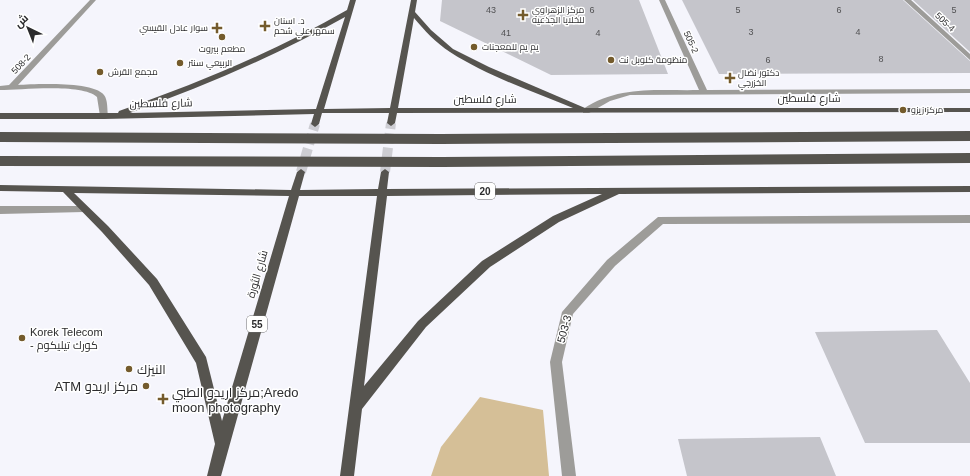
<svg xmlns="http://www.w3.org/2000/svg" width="970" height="476" font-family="Arial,Cairo,sans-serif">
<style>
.green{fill:#d5bf97}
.building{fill:#c5c5cb}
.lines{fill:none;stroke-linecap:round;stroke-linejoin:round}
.major-tunnel{stroke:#cdcdd3;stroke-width:10;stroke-dasharray:10 4.5;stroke-linecap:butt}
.minor{fill:#9d9c99;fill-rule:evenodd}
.major{fill:#56544f;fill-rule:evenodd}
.major-bridge{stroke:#56544f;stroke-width:10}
.poi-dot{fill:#745b2c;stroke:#fff;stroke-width:1.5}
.labels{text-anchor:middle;stroke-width:3;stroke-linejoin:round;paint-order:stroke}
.number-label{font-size:9px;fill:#525254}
.far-poi-label{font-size:9px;fill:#2b2b2d;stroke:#fff;text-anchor:start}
.far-street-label{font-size:9px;fill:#2b2b2d;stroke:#fff}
.shield{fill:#fff;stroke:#6b6b6c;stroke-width:1}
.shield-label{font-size:10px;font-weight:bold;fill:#2b2b2d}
.street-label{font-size:11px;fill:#2b2b2d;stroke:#fff}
.poi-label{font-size:11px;fill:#2b2b2d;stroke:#fff;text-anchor:start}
.near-poi-label{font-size:13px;fill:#2b2b2d;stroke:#fff;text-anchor:start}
</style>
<rect width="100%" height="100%" fill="#f5f5fc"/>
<path class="green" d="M480 397 543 410 549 476H431L441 447Z"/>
<path class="building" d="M442 0H639L668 74 551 75 440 21Z
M682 0H903L970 61V73L719 74Z
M913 0H970V52Z
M937 330 970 383V443H865L815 332Z
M820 437 836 476H687L678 439Z"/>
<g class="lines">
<path class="major-tunnel" d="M301 172 315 124
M385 172 391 123"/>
<path class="minor" d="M90 0H96L18 85C35 84 93 81 104 95 108 100 107 109 108 116L107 118 104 119 100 116 97 97C82 83 21 90 0 90V86L9 85Z
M659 0H665L707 90 970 89V93L630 95 610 101 589 113H583V109C619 85 658 91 699 90Z
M904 0H911L970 54V60Z
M0 206H84L89 209 84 212 0 214Z
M970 215V223L663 224 615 266 573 314 562 362 576 476H562L550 362 562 312 607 260 658 217Z"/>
<path class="major" d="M350 0H356L324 109 390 108 411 0H417L415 12 431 30 453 49 489 67 585 108H970V112L397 113 395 123 391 126 387 123 389 113H322L319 124 315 127 311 124 314 114 104 119H0V113H118L119 111C198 83 274 52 347 10ZM345 17 316 109 130 113C204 86 276 56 345 17ZM414 18C424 30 436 43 450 52 487 76 532 91 573 108H398Z
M301 169 305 172 300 190 378 189 381 172 385 169 389 172 387 189 970 186V192L619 194 559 222 490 267 426 327 362 409 354 476H340L377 196H299L221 476H207L215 444 196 363 149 285 102 232 63 192 0 191V185L291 190 297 172ZM74 193 289 196 222 421 206 357 157 279 108 226ZM602 194 553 216 482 261 418 321 364 386 387 196Z"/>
<path class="major-bridge" d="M0 137 441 139 970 136
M0 161 442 162 970 158"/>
</g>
<g class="poi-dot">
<path d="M521 9h4v4h4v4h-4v4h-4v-4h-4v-4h4z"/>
<path d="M263 20h4v4h4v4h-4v4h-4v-4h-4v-4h4z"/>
<path d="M215 22h4v4h4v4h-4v4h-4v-4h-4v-4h4z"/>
<circle cx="222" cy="37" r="4"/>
<circle cx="474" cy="47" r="4"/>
<circle cx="611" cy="60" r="4"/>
<circle cx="180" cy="63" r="4"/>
<circle cx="100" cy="72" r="4"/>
<path d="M728 72h4v4h4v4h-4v4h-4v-4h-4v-4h4z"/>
<circle cx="903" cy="110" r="4"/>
<circle cx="22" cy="338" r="4"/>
<circle cx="129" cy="369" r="4"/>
<circle cx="146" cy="386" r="4"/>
<path d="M161 393h4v4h4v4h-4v4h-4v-4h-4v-4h4z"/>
</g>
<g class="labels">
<g class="number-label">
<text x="491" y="13">43</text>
<text x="592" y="13">6</text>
<text x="738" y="13">5</text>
<text x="839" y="13">6</text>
<text x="954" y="13">5</text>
<text x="751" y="35">3</text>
<text x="858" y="35">4</text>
<text x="506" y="36">41</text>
<text x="598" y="36">4</text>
<text x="881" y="62">8</text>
<text x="768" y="63">6</text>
</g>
<g class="far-poi-label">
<text x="532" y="13">مركز الزهراوي<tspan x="532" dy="10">للخلايا الجذعيه</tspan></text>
<text x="274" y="24">د. اسنان<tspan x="274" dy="10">سمهر علي شحم</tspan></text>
<text x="208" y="31" text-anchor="end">سوار عادل القيسي</text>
<text x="482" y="50">يم يم للمعجنات</text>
<text x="222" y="52" text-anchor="middle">مطعم بيروت</text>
<text x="619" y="63">منظومة كلوبل نت</text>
<text x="188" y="66">الربيعي سنتر</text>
<text x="108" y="75">مجمع القرش</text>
<text x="738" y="76">دكتور نضال<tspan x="738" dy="10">الخزرجي</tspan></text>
<text x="911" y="113">مركز زيزو</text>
</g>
<g class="far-street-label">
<text transform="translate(945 22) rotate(43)" y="3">505-4</text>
<text transform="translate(691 42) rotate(66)" y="3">505-2</text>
<text transform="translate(21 64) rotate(-47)" y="3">508-2</text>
</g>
<g class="shield">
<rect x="475" y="183" width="20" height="16" rx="3"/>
<rect x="247" y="316" width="20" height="16" rx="3"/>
</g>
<g class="shield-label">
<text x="485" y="195">20</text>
<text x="257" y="328">55</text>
</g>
<g class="street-label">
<text x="809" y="102">شارع فلسطين</text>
<text x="485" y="103">شارع فلسطين</text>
<text transform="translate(161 103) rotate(-1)" y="4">شارع فلسطين</text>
<text transform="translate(257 274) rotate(-74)" y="4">شارع الثورة</text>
<text transform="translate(564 329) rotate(-75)" y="4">503-3</text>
</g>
<g class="poi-label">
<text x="30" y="336">Korek Telecom<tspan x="30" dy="13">- كورك تيليكوم</tspan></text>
</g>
<g class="near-poi-label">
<text x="137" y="374">النيزك</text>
<text x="138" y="391" text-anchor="end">ATM مركز اريدو</text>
<text x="172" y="397">مركز اريدو الطبي;Aredo<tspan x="172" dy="15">moon photography</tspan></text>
</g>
</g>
<g transform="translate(28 28) rotate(317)" stroke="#ffffff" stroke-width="3" paint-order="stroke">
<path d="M0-3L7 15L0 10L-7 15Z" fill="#2b2b2d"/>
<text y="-6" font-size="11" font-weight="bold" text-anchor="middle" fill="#2b2b2d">ش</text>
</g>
</svg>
